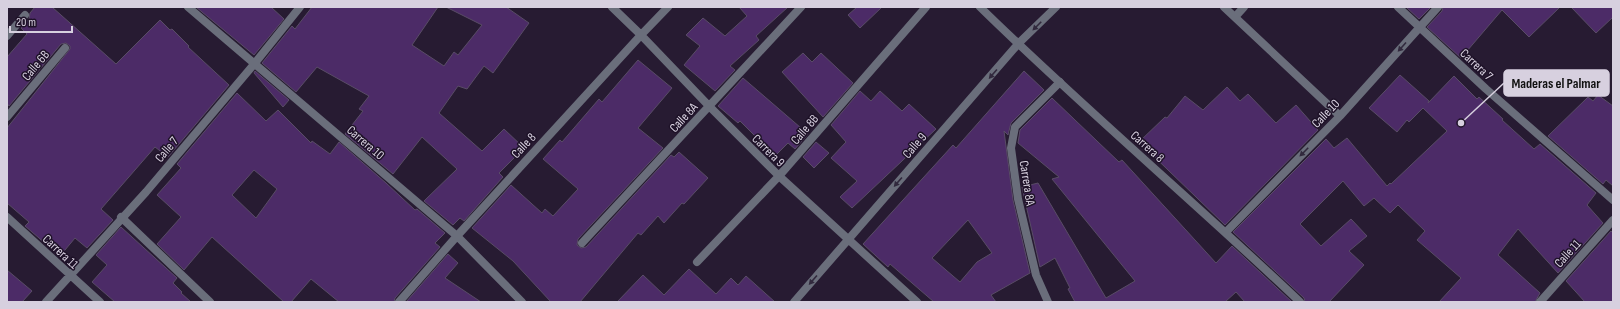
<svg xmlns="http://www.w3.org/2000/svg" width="1620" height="309" font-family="'Sofia Sans Condensed',sans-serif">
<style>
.building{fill:#4c2b67;stroke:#594c66;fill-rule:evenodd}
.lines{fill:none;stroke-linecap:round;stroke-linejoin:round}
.pedestrian{stroke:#6a6e7b;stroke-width:8}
.minor{stroke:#6a6e7b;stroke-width:8}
.oneway{fill:#31293d}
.labels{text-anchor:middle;stroke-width:3;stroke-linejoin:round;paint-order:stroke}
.street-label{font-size:13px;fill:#d7d0df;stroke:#1e1228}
.leader{fill:none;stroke:#d7d0df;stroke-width:1.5}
.callout-dot{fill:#d7d0df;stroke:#1e1228;stroke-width:1.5}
.callout{fill:#d7d0df;stroke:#d7d0df;stroke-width:1.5}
.callout-label{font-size:14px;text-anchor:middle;font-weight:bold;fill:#111}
</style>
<rect width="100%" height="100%" fill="#271b32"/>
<path class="building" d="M35 7H52L116 64 160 20 170 30 172 29 189 46 188 47 229 85 168 157 155 147 101 209 113 220 87 248 75 238 60 256 25 226 29 222 7 203V128L70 49V46L66 43 61 44 9 106 7 103V57L27 34 21 28 29 19 30 13Z
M196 7H271L284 19 254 55Z
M312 7H438L412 45 444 66 454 52 458 55 482 25 446 7H506L529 23 493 73 484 66 467 89 458 86 439 113 482 151 504 129 524 148 499 173 503 177 464 221 460 218 453 225 424 201 457 169 422 137 393 174 345 134 363 111 359 109 369 96 317 67 296 92 262 63 292 26 295 29Z
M739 7H788L756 36 759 40 730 66 735 70 715 91 684 65 700 46 686 35 703 18 725 36 747 16Z
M857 7H882L860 28 848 15Z
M1406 7H1431L1419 19Z
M1443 7H1560L1529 37 1502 10 1461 58 1427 27 1442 11Z
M1571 7H1613V17L1596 33Z
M803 53 812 62 821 53 853 83 823 117 782 72Z
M638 60 672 88 638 128 663 148 578 239 577 245 581 248 586 247 671 155 674 157 679 152 708 178 684 204 682 203 664 223 658 216 641 235 638 233 580 302H551L513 261 472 228 511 185 542 213 545 209 553 216 578 189 543 159 560 140 562 142 599 99 602 102Z
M255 71 289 100 283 107 254 73Z
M1024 71 1044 90 1011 123 1008 135 1004 131 1013 200 1030 273 991 295 996 302H934L890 264 888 267 863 244 953 145 956 148ZM968 220 992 253 977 262 960 282 932 258Z
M1400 75 1429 101 1428 103 1454 76 1477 99 1479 97 1503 119 1502 120 1534 149 1540 144 1596 193 1587 205 1603 223 1558 273 1518 229 1498 255 1540 293 1535 302H1439L1461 278 1417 240 1425 231 1398 205 1390 213 1374 198 1364 206 1343 181 1300 224 1321 246 1351 219 1367 236 1349 251 1364 265 1329 302H1305L1304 298 1233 232 1326 139 1334 148 1347 138 1387 186 1390 183 1391 184 1447 131 1423 108 1409 122 1407 120 1397 132 1369 108Z
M743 78 808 134 795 149 788 143 775 156 740 121 738 123 718 106Z
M1227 87 1240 101 1248 94 1276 123 1296 105 1318 130 1225 225 1139 142 1165 117 1167 118 1185 96 1203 110Z
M860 91 871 101 880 91 902 111 909 104 936 129 852 208 840 197 857 181 831 158 846 142 831 125Z
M237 93 266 121 278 110 311 143 312 141 330 154 339 142 386 183 415 210 417 209 445 233 435 243 440 247 395 298 394 302H339L311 279 291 302H284L212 237 184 270 157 244 181 217 157 195 181 168 177 164ZM254 170 277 189 256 218 232 195Z
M1598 95 1613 106V186L1606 180 1603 184 1548 136 1588 97 1593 101Z
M1052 98 1119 162 1122 160 1216 263 1232 246 1292 302H1245L1236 292 1225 302H1075L1068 289 1070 288 1055 258 1040 267 1022 187 1038 183 1106 298 1135 281 1052 179 1059 177 1018 143 1020 130Z
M816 142 829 153 814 168 803 157Z
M121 227 177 278 173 283 182 292 181 293 191 302H115L92 282 107 265 96 255Z
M1611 231 1613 233V302H1585L1566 281Z
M448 254 458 263 445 278 481 302H406Z
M689 269 716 294 731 278 738 285 746 276 775 302H617L643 275 664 295Z
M7 270 32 291 22 302H7Z"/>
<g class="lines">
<path class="pedestrian" d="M1048 302 1036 275 1018 199 1011 148 1015 127 1060 82"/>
<path class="minor" d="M188 7 457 236 522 302
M612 7 641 35 709 106 779 176 917 302
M980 7C1084 109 1195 202 1300 302
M1224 7 1340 116
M1398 7 1486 89 1613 200
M1235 17 1244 7
M7 36 25 15
M7 117 65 48
M7 217 100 302
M121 217 210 302
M1226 232 1340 116 1438 7
M582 243 801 7
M697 262 779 176 926 7
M46 302 146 192 255 63 300 7
M399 302 457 236 641 35 668 7
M794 302 1018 44 1056 7
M1540 302 1613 220"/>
</g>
<defs><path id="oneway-solid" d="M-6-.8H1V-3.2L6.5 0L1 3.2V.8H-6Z"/></defs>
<g class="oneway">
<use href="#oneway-solid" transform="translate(1037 26) rotate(135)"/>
<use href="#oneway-solid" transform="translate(1402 47) rotate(132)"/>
<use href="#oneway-solid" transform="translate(993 74) rotate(131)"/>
<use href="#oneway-solid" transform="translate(1304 152) rotate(135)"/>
<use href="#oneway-solid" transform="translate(898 182) rotate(131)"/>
<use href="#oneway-solid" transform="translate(813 280) rotate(131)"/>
</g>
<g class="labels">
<g class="street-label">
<text transform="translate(1477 64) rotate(43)" y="5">Carrera 7</text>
<text transform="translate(35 65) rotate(-50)" y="5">Calle 6B</text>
<text transform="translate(1325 113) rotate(-46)" y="5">Calle 10</text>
<text transform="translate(683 117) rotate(-47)" y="5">Calle 8A</text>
<text transform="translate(804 129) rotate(-49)" y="5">Calle 8B</text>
<text transform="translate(366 142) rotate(41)" y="5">Carrera 10</text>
<text transform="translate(523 145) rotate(-47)" y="5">Calle 8</text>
<text transform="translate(914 145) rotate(-49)" y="5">Calle 9</text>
<text transform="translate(1148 146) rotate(42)" y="5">Carrera 8</text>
<text transform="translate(166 149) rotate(-50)" y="5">Calle 7</text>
<text transform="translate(769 150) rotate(45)" y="5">Carrera 9</text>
<text transform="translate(1028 183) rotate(81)" y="5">Carrera 8A</text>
<text transform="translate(61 251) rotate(43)" y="5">Carrera 11</text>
<text transform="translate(1567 253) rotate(-48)" y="5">Calle 11</text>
</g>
</g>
<path class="leader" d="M1461 123L1504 83"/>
<circle class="callout-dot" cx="1461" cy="123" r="4"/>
<rect class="callout" x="1504" y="70" width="105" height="26" rx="4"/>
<g class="callout-label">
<text x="1556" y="88">Maderas el Palmar</text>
</g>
<rect width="1620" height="309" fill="none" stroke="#d7d0df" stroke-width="16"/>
<path d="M10 26v6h62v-6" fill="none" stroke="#d7d0df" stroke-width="2"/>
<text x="16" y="26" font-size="12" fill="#d7d0df" stroke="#1e1228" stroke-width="3" paint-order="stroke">20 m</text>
</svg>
